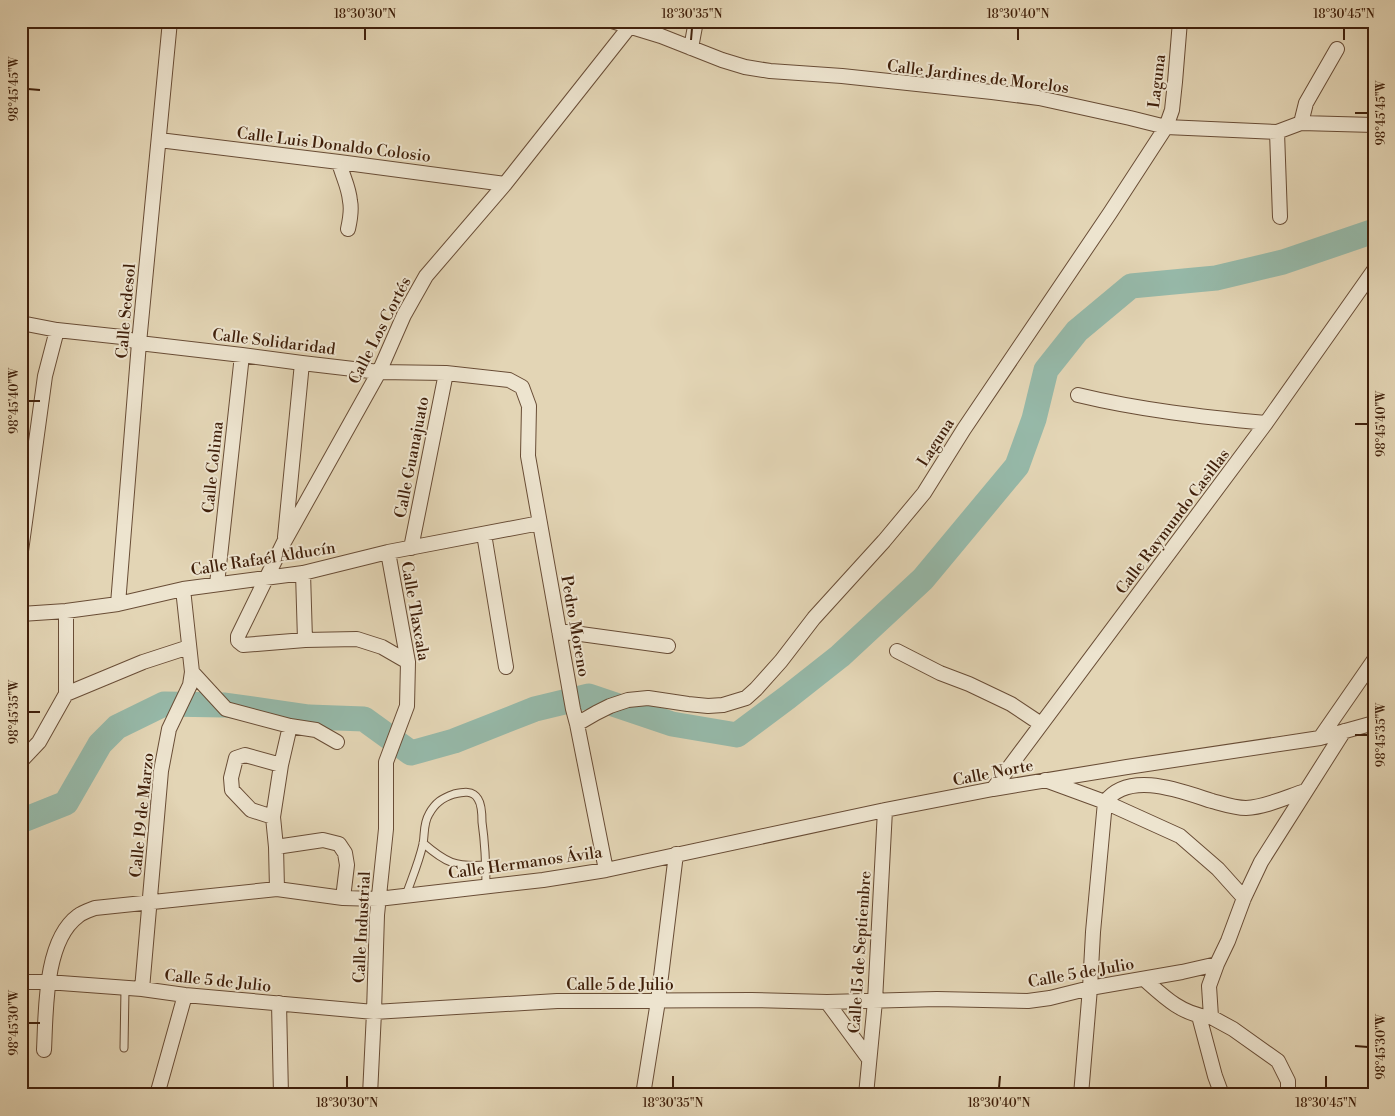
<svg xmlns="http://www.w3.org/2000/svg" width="1395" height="1116" font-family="'Libre Bodoni',serif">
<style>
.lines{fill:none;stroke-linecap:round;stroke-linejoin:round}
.river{stroke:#96b9a9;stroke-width:25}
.lane-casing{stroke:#694d36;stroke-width:9}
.street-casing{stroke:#694d36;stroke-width:16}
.lane{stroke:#ede4cf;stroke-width:7}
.street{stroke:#ede4cf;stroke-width:14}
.ticks{fill:none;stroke:#40200b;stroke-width:2}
.labels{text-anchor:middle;stroke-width:4;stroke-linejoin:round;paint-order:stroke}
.street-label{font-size:16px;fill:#40200b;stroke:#ede4cf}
.neatline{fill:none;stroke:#40200b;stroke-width:2}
.ticks-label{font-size:12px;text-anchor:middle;fill:#40200b}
</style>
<rect width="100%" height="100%" fill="#e3d5b5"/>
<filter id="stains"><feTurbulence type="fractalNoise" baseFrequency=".004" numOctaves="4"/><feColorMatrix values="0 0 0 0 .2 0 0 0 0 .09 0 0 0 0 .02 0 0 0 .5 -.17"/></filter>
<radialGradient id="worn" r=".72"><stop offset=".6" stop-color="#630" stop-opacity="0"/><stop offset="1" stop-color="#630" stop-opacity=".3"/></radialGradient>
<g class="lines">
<path class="river" d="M21 821 66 803 100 744 117 727 164 704 225 705 309 717 364 719 411 753 454 741 535 709 589 696 672 724 737 735 788 697 840 656 923 579 1017 466 1034 419 1046 370 1077 331 1131 286 1216 278 1283 262 1374 231"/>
<defs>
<path id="lane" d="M423 843C446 863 455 867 486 865
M406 895C412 878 419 862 423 844 425 834 423 824 429 814 435 803 442 798 454 794 463 792 473 790 478 799 482 805 482 815 482 822 485 843 486 865 486 887
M124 1048 125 989"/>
<path id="street" d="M612 21 661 36 722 60 745 67 770 71 842 76 992 92 1039 98 1130 118 1166 127 1277 132 1301 123 1374 125
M691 48 696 21
M1301 123 1306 103 1337 49
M1277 132 1280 217
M159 140 339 162 505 184
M339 162C342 175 349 187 350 201 352 210 350 220 348 229
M21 323 57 330 122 337 139 343 242 355 302 363 379 372 446 373 509 380 522 387 529 406 528 456 573 709 577 724 606 870
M1078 395C1140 410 1203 417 1266 423
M484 534 506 667
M285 537 302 363
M411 548 446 373
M21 551 45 376 57 330
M303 573 305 640
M217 584 242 355
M118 604 139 343 170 21
M21 614 66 611 118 604 183 589 303 573 388 552 540 523
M559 631 668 646
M897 651 940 673 969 684 1011 704 1041 724
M408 662 382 647 357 639 305 640 243 645 238 641V636L284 542 379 372 404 315 426 276 505 184 630 26
M192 672 226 709 290 726 316 730 337 742
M66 694 143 662 189 647
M577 724 596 713 610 706 628 700 648 698 688 704 708 706 723 705 746 698 756 689 781 661 814 618 884 541 924 493 964 429 1110 213 1166 127 1172 110 1175 82 1180 21
M1320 738 1374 660
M21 761 39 742 66 694V611
M1045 780 1105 802 1180 836 1218 869 1244 898
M993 789 1266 423 1374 270
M273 817 251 810 232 790 231 778 236 758 245 755 281 765
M276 847 323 840 339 844 345 853 347 865 343 898
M277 889 276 847 273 817 281 765 290 726
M1144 979C1163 996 1181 1014 1208 1017
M21 982H47L142 989 185 995 374 1012 557 1001 751 1000 827 1002 937 999 1028 1001 1050 998 1090 988 1182 972 1217 964
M142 989 161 771 169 729 190 685 192 672 183 589
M827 1002 869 1059
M279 1003 281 1095
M1199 1016 1215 1076 1222 1095
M44 1050C46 1012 44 941 78 916 83 912 90 910 95 908L277 889 343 898 378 899 543 880 606 870 885 810 993 789 1127 767 1320 738 1374 723
M157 1095 185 995
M370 1095 374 1012 377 915 386 829V762L407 706 408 662 388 552
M643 1095 658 1001 676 854
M866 1095 875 1001 885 810
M1081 1095 1090 988 1093 932 1105 802C1129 770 1181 791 1212 801 1223 804 1235 808 1246 808 1266 807 1287 797 1305 791
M1288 1095V1081L1278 1061 1233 1029 1211 1017 1209 986 1217 964 1228 941 1244 898 1261 862 1344 731"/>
</defs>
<use href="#lane" class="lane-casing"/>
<use href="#street" class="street-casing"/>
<use href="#lane" class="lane"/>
<use href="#street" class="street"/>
</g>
<path class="ticks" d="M365 40V28M691 40 692 28M1018 40V28M1344 40V28M28 89 40 90M1355 113H1368M28 401H40M1355 424H1368M28 712H40M1355 735H1368M28 1023H40M1355 1046 1368 1047M347 1088V1076M673 1088V1076M999 1088 1000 1076M1326 1088V1076"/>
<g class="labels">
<g class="street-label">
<text transform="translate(978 76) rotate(7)" y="6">Calle Jardines de Morelos</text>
<text transform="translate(1156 81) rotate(-83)" y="6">Laguna</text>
<text transform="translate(334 144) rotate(7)" y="6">Calle Luis Donaldo Colosio</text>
<text transform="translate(125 311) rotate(-85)" y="6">Calle Sedesol</text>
<text transform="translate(379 330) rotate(-63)" y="6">Calle Los Cortés</text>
<text transform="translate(274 341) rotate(7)" y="6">Calle Solidaridad</text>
<text transform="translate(935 442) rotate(-57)" y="6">Laguna</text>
<text transform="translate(411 457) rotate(-79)" y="6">Calle Guanajuato</text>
<text transform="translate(212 467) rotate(-84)" y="6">Calle Colima</text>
<text transform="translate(1172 521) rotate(-53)" y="6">Calle Raymundo Casillas</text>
<text transform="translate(263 558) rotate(-9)" y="6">Calle Rafaél Alducín</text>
<text transform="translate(416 611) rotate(80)" y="6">Calle Tlaxcala</text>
<text transform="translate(576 626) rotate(80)" y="6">Pedro Moreno</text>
<text transform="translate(993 772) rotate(-11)" y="6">Calle Norte</text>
<text transform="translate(141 815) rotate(-84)" y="6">Calle 19 de Marzo</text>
<text transform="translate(525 862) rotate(-8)" y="6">Calle Hermanos Ávila</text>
<text transform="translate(361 927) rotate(-87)" y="6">Calle Industrial</text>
<text transform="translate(859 952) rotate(-86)" y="6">Calle 15 de Septiembre</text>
<text transform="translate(1081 972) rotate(-10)" y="6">Calle 5 de Julio</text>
<text transform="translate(218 980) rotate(6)" y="6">Calle 5 de Julio</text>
<text x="620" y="990">Calle 5 de Julio</text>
</g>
</g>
<rect width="1395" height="1116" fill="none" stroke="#e3d5b5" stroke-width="55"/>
<rect x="28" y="28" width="1340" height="1060" class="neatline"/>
<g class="ticks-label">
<text x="365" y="18">18°30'30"N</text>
<text x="692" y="18">18°30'35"N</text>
<text x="1018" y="18">18°30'40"N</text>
<text x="1344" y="18">18°30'45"N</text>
<text transform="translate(14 89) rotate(-90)" y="4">98°45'45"W</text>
<text transform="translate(1381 113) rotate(-90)" y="4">98°45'45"W</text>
<text transform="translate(14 401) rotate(-90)" y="4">98°45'40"W</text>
<text transform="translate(1381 424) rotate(-90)" y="4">98°45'40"W</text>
<text transform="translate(14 712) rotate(-90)" y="4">98°45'35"W</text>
<text transform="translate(1381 735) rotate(-90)" y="4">98°45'35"W</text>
<text transform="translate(14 1023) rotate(-90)" y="4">98°45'30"W</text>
<text transform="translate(1381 1047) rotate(-90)" y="4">98°45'30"W</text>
<text x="347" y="1107">18°30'30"N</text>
<text x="673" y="1107">18°30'35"N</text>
<text x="999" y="1107">18°30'40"N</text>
<text x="1326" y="1107">18°30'45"N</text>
</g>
<rect width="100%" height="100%" filter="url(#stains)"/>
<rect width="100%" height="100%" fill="url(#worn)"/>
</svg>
